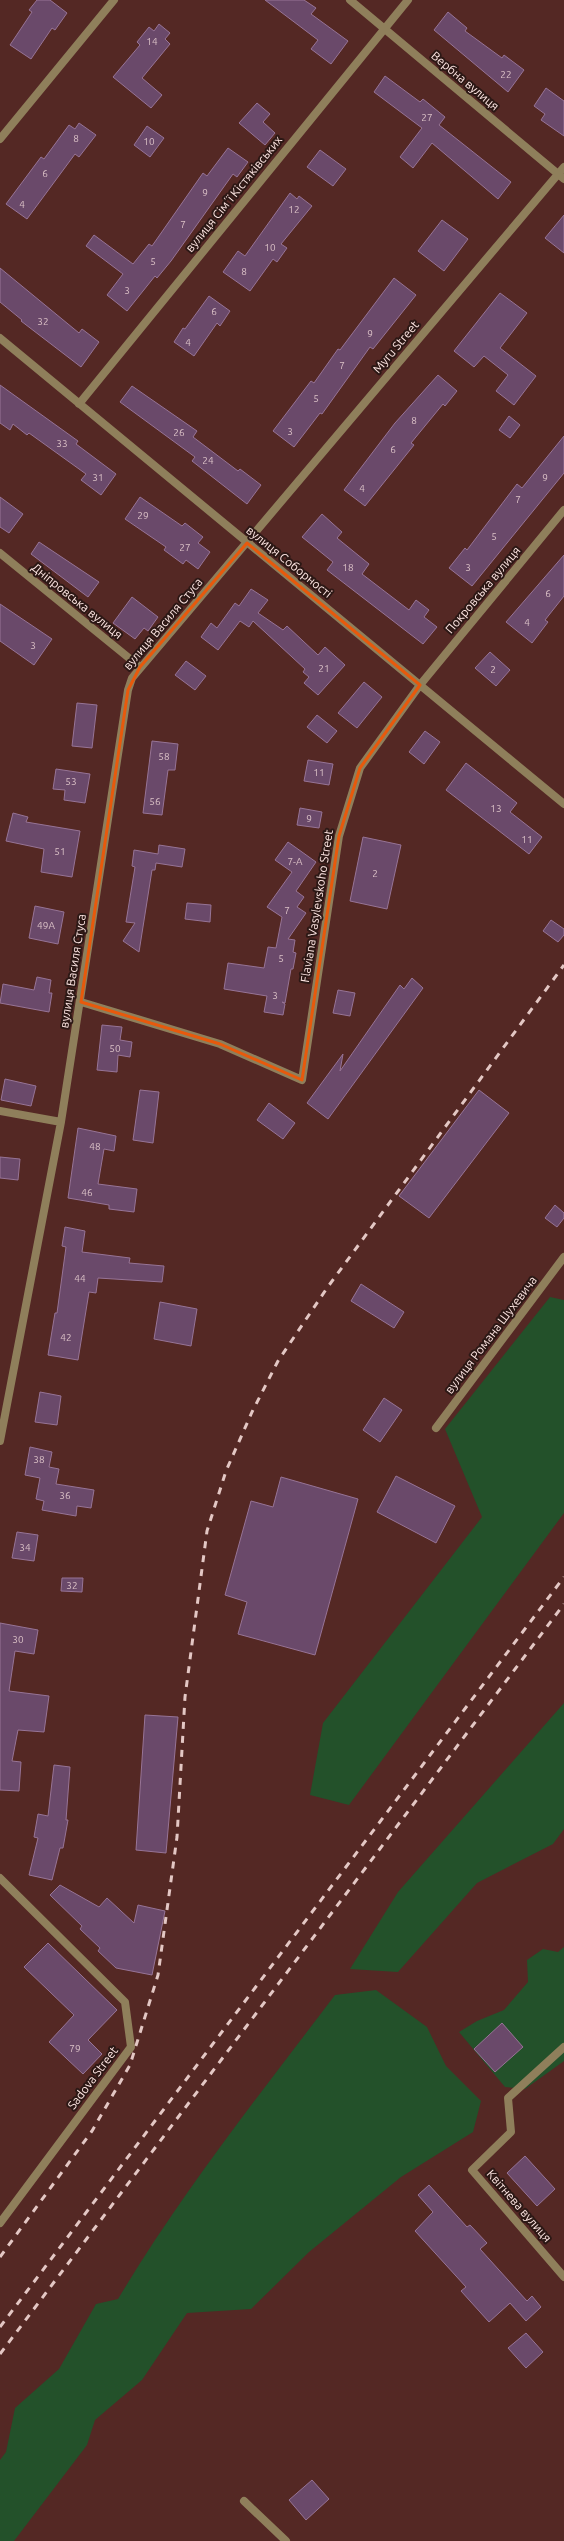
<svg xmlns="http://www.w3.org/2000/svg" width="564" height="2541" font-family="Ubuntu,sans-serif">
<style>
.green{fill:#23512a}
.building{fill:#6a496a;stroke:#977496}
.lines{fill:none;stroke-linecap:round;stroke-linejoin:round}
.minor{stroke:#8f7f5b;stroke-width:8}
.rail{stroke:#e3c7c4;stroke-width:3;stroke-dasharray:7 7;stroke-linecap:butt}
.marked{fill:none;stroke:#e8590c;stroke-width:3;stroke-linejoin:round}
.labels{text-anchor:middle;stroke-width:4;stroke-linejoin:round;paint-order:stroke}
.number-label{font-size:10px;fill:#dac0c6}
.street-label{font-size:12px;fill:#ffe7e4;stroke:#2c1815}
</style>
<rect width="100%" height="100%" fill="#542824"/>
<path class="green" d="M550 1297 564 1300V1513L349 1805 310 1795 323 1723 482 1517 445 1429Z
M564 1703V1829L553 1844 477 1883 398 1972 350 1969 398 1892Z
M564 1947V2061L525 2089 505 2087 459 2032 477 2021 504 2010 528 1982 527 1960 543 1949 558 1952Z
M376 1990 427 2027 446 2066 481 2101 473 2132 401 2177 309 2252 251 2309 187 2313 142 2380 95 2420 87 2445 14 2541H0V2460L6 2452 15 2408 59 2369 96 2304 118 2299C182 2192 260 2094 335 1995Z"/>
<path class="building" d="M37 0H50L67 13 55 30 52 28 31 59 10 45 32 12 29 10Z
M265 0H304L316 8 311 14 348 41 331 64 311 49 318 40Z
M448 12 467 28 465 31 502 58 504 55 524 70 508 92 434 30Z
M159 24 170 33 165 39 170 44 142 78 162 95 151 108 113 77 140 45 137 42 149 27 154 31Z
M385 76 420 102 423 99 445 117 439 125 511 182 498 199 432 143 413 168 400 157 422 128 374 92Z
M546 88 564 101V136L541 120 545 114 534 106Z
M257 103 270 114 263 122 275 133 265 145 239 123Z
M79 123 96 135 79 157 75 154 27 219 6 204 41 157 44 159 69 125 75 129Z
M147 126 164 138 150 157 134 145Z
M228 148 248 162 237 177 233 174 171 261 157 278 155 276 127 311 107 295 123 274 86 246 94 235 133 264 149 244 152 246 203 173 207 176Z
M320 150 346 169 333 186 307 167Z
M290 193 297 199 299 196 312 206 281 244 287 248 277 262 273 259 250 291 223 272 238 251 245 256Z
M564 215V253L545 238Z
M442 220 468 239 444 271 418 251Z
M0 268 79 333 82 329 99 342 81 367 21 321 22 320 0 302Z
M394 278 416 295 373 349 370 347 322 414 320 413 294 447 273 431 311 381 314 383 338 349 340 350Z
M500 293 527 313 500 348 536 376 514 405 496 391 508 375 484 356 474 367 454 351Z
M209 296 230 311 220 326 217 323 194 356 174 342 183 328 185 329Z
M438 375 457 391 445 406 443 404 411 443 414 445 365 506 344 490 395 423Z
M0 385 78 441 76 444 116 474 101 495 81 480 86 474 29 433 27 435 13 424 10 430 0 423Z
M132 386 197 431 193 437 238 471 240 469 261 485 247 504 192 461 195 457 120 402Z
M509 416 520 425 510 438 499 430Z
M564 436V473L472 586 449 568 465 548 467 550 517 484 522 488Z
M0 497 23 514 9 533 0 527Z
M140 497 182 526 185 523 203 537 198 543 210 552 198 569 186 560 183 564 164 550 166 547 125 519Z
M322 514 342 532 337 538 369 564 362 574 409 610 416 600 429 610 424 617 437 627 423 644 327 570 333 562 302 537Z
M39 542 99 582 88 597 31 554Z
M564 555V596L545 620 548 622 532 643 506 622Z
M251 589 268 600 258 613 283 630 287 626 318 655 325 647 345 665 318 695 304 683 309 677 303 672 305 669 253 621 249 627 240 621 218 650 201 637 211 623 217 628 235 603 239 606Z
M132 597 158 617 148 631 144 628 135 639 113 623Z
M0 604 52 639 34 665 0 641Z
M490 652 510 670 496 686 475 668Z
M186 661 206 676 195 690 175 675Z
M364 682 382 697 357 728 338 713Z
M77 703 97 705 92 748 72 746Z
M317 715 337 731 327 743 307 727Z
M425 731 440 742 424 764 409 752Z
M152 741 178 744 175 770H168L162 815 143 813Z
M308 760 333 764 329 785 304 781Z
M466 763 517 803 510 812 542 837 529 854 446 790Z
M56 769 90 774 85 803 64 800 65 790 53 789Z
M300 808 322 812 319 828 297 825Z
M13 813 28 817 26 822 80 831 72 877 41 872 44 849 6 841Z
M363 837 401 845 387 909 350 901Z
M288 842 316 862 296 891 304 897 297 907 306 913 288 939 295 940 293 952 296 953 293 969H291L285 1003 282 1002 285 1004 283 1015 264 1012 267 996 224 989 228 963 264 968 268 947 276 948 282 917 267 907 292 872 275 860Z
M159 845 185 849 182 867 156 863 155 870H152L139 952 123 941 135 923 126 922 135 867 132 866 134 850 158 854Z
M187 903 211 905 210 922 185 919Z
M35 906 64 912 58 944 29 938Z
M551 920 564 929V935L558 942 543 931Z
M37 977 51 980 49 993H52L49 1012 0 1003 3 984 34 990Z
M412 978 423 988 328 1119 307 1103 343 1054 340 1071 400 985 404 989Z
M338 990 355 993 350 1016 333 1013Z
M102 1025 122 1027 120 1040 132 1042 130 1057 118 1055 117 1072 97 1070Z
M5 1079 36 1086 31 1106 1 1100Z
M140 1090 159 1092 153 1143 133 1140Z
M479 1090 509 1113 429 1218 399 1196Z
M269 1103 295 1123 283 1139 257 1120Z
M78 1128 116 1136 114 1151 104 1149 98 1184 137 1189 134 1212 109 1209V1205L68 1198Z
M0 1157 20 1159 18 1180 0 1178Z
M555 1205 564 1213V1218L557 1227 545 1218Z
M65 1227 85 1231 82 1252 130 1258 129 1263 164 1266 162 1282 98 1278 96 1293 89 1292 78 1360 48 1355 55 1313H57L66 1247 62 1246Z
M361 1284 404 1312 394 1328 351 1301Z
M160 1302 197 1309 191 1346 154 1339Z
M40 1392 61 1396 57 1425 35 1422Z
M384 1398 402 1410 380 1442 363 1430Z
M30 1447 52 1452 49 1467 59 1469 56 1484 94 1490 91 1508 77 1506 76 1516 42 1510 44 1501 36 1499 40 1478 25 1475Z
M396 1476 455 1506 436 1543 377 1512Z
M281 1477 358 1499 315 1655 238 1634 247 1602 225 1595 251 1501 273 1507Z
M17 1532 38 1535 34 1561 12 1558Z
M62 1578H83L82 1592 61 1591Z
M0 1623 38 1630 34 1654 15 1651 9 1691 49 1696 44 1732 18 1730 12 1761 21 1762 19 1791 0 1790Z
M145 1715 178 1717 166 1853 136 1850Z
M54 1765 70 1767 66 1820H68L63 1848H60L52 1880 29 1875 38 1838 34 1837 38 1814 48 1816Z
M60 1885 99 1907 107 1898 134 1923 138 1905 165 1911 152 1975 116 1968 98 1951 100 1948 80 1929 82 1926 50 1895Z
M48 1943 117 2010 88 2040 102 2054 83 2074 49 2042 74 2015 24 1967Z
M502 2023 523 2047 495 2072 474 2049Z
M525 2156 555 2189 537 2206 507 2173Z
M429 2185 467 2227 470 2225 487 2243 480 2249 527 2301 532 2296 541 2307 526 2321 510 2303 489 2322 461 2291 466 2287 415 2231 433 2212 418 2195Z
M526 2333 543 2352 526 2368 508 2348Z
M312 2480 329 2499 306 2520 289 2500Z"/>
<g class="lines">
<path class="minor" d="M350 0 564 179
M0 139 114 0
M0 338 564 804
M79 404 408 0
M0 553 140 667
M81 1002 220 1044 302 1080 339 836 360 768 420 685 564 510
M0 1111 61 1122
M436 1428 564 1257
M0 1441 61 1122 128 690 132 678 564 167
M0 1878 125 2002 131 2047 0 2223
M564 2047 508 2098 511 2132 472 2170 564 2277
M244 2501 286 2541"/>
<path class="rail" d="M0 2257 92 2131 130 2065 158 1975 177 1837 185 1697 207 1531 226 1471 252 1412 278 1361 327 1288 564 965
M0 2327 564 1577
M0 2354 564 1604"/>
</g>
<path class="marked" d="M247 543 420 685 360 768 339 836 302 1080 220 1044 81 1002 128 690 140 667Z"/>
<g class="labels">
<g class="number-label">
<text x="152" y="45">14</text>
<text x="506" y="78">22</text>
<text x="427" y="121">27</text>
<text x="76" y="142">8</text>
<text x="149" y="145">10</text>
<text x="45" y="177">6</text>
<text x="205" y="196">9</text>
<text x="22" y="208">4</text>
<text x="294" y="213">12</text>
<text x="183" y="228">7</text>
<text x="270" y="251">10</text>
<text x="153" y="265">5</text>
<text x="244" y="275">8</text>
<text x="127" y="294">3</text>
<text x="214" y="315">6</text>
<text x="43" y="325">32</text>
<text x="370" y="337">9</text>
<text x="188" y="346">4</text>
<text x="342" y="369">7</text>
<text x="316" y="402">5</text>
<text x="414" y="424">8</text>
<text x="290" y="435">3</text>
<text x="179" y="436">26</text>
<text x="62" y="447">33</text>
<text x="393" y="453">6</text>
<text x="208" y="464">24</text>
<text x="98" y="481">31</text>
<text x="545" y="481">9</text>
<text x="362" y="492">4</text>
<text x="518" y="503">7</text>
<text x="143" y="519">29</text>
<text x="494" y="540">5</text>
<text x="185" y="551">27</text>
<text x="348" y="571">18</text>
<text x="468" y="571">3</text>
<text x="548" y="597">6</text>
<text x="527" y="626">4</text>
<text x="33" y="649">3</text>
<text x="324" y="672">21</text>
<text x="493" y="673">2</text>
<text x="164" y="760">58</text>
<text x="319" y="776">11</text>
<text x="71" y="785">53</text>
<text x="155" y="805">56</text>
<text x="496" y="812">13</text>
<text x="309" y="822">9</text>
<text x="527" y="843">11</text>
<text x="60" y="855">51</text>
<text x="295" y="865">7-А</text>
<text x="375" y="877">2</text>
<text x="287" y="914">7</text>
<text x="46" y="929">49А</text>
<text x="281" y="962">5</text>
<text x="275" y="999">3</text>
<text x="115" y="1052">50</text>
<text x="95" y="1150">48</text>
<text x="87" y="1196">46</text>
<text x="80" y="1282">44</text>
<text x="66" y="1341">42</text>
<text x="39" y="1463">38</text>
<text x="65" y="1499">36</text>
<text x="25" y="1551">34</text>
<text x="72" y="1589">32</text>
<text x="18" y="1643">30</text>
<text x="75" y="2052">79</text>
</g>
<g class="street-label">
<text transform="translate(465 81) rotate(40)" y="4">Вербна вулиця</text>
<text transform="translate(234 194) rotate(-51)" y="4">вулиця Сімʼї Кістяківських</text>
<text transform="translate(396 347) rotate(-50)" y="4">Myru Street</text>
<text transform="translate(289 562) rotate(39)" y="4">вулиця Соборності</text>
<text transform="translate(483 590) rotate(-50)" y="4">Покровська вулиця</text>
<text transform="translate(77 601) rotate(39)" y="4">Дніпровська вулиця</text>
<text transform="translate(163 624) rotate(-50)" y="4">вулиця Василя Стуса</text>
<text transform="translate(317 906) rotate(-81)" y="4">Flaviana Vasylevskoho Street</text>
<text transform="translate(73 971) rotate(-81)" y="4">вулиця Василя Стуса</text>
<text transform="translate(491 1335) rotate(-53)" y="4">вулиця Романа Шухевича</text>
<text transform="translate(93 2078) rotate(-53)" y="4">Sadova Street</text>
<text transform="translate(519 2206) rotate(49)" y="4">Квітнева вулиця</text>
</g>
</g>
</svg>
